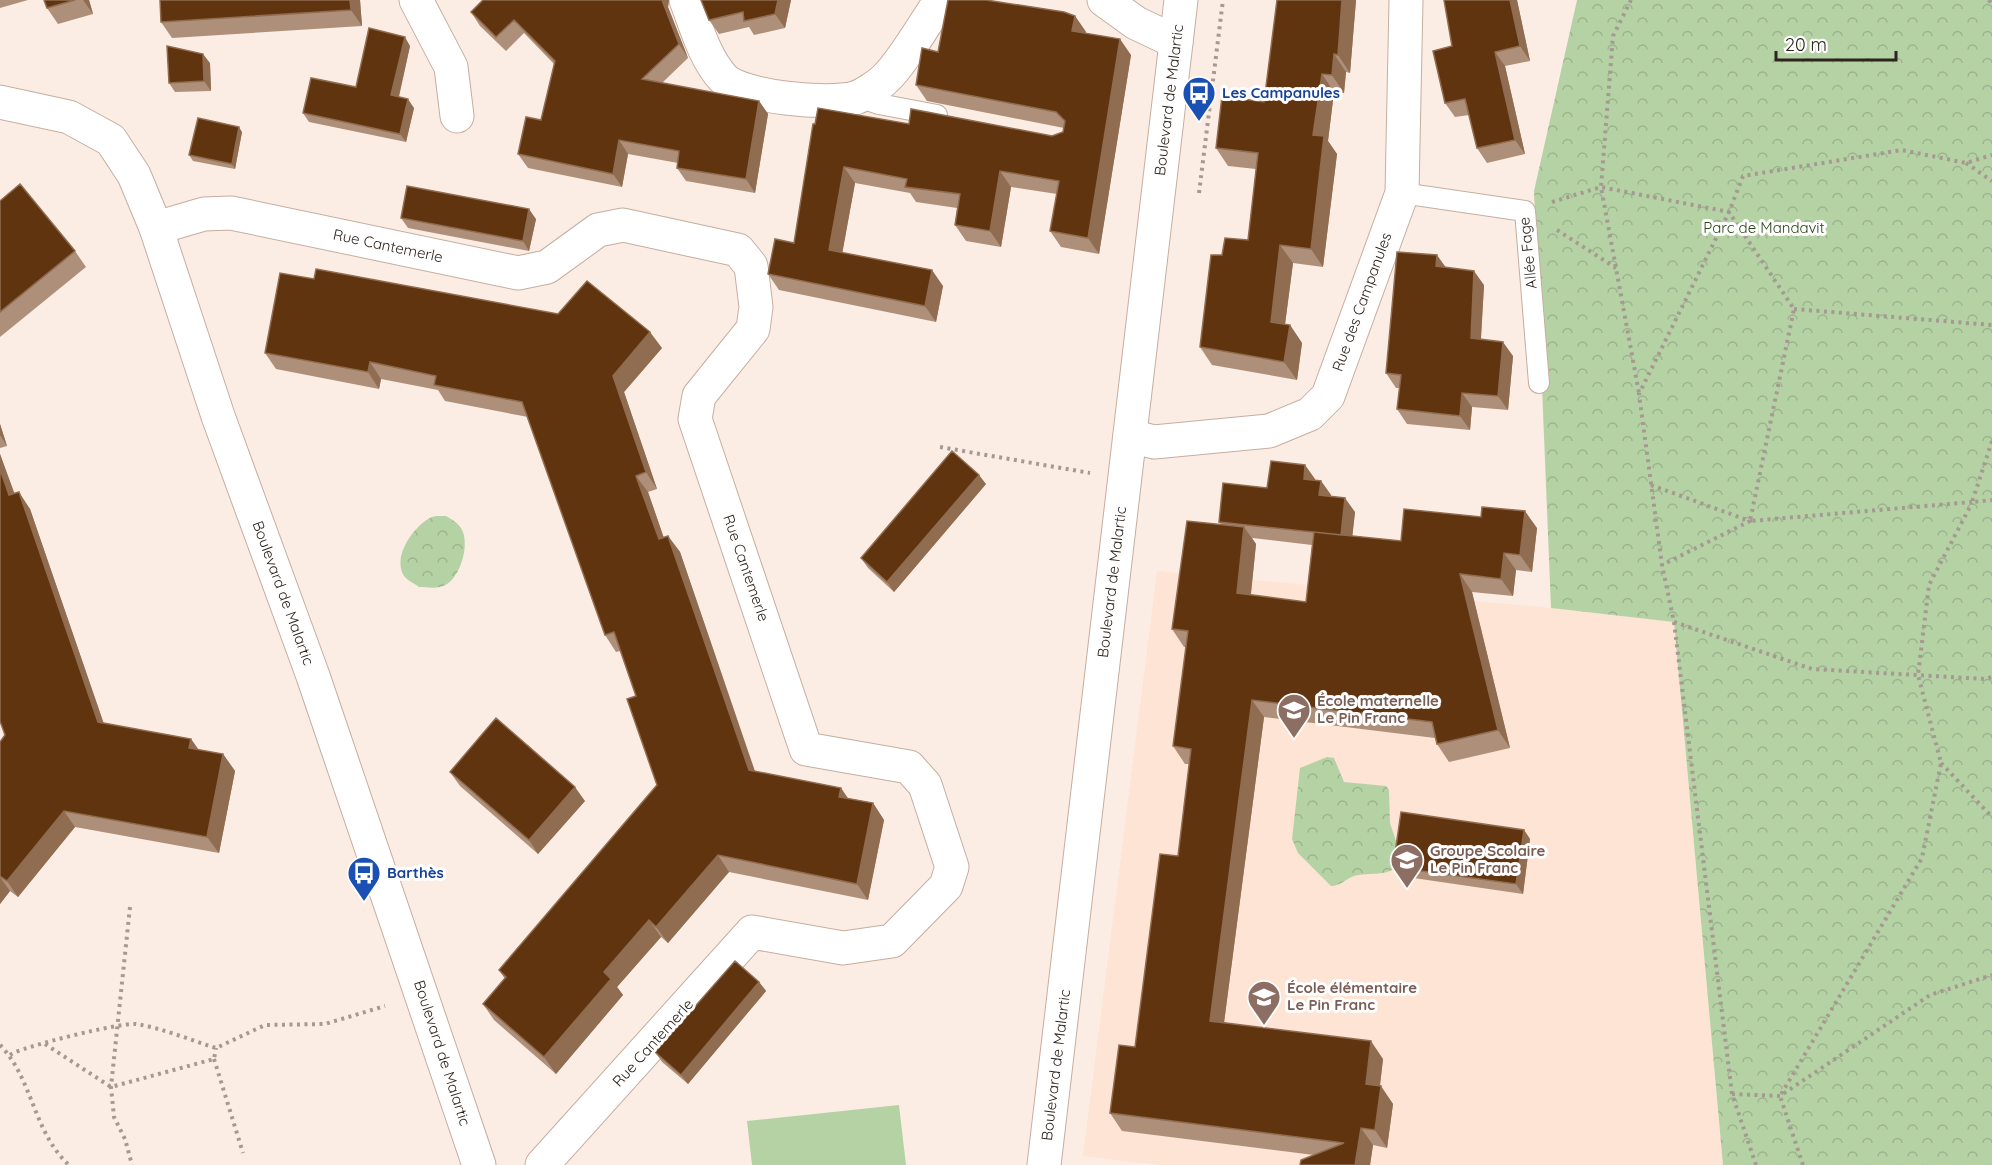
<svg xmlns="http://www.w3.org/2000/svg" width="1992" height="1165" font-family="Quicksand,sans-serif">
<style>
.built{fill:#fde4d4}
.park{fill:url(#park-crowns)}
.pitch{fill:#b5d2a5}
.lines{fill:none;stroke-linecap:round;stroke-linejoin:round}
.lane-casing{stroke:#c5aea0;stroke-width:22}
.street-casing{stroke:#c5aea0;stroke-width:35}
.secondary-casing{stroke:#c5aea0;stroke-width:35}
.path{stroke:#a59991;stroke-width:4;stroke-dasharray:3 4.5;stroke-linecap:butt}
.lane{stroke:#fff;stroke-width:20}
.street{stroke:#fff;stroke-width:33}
.secondary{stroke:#fff;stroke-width:33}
.wall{fill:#ae907a;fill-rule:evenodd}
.shaded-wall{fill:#906c50}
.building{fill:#613410;stroke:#906c50;stroke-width:1.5}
.labels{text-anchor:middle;stroke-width:6;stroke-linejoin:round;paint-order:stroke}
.transit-label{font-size:15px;font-weight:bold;fill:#164399;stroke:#fefefe;text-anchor:start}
.street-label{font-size:15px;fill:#2d241e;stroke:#fefefe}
.park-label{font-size:15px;fill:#294415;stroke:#fefefe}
.education-label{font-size:15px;font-weight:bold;fill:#785e54;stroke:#fefefe;text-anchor:start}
</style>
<defs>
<pattern id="park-crowns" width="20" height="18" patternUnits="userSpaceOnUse" patternTransform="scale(1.5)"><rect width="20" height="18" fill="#b5d2a5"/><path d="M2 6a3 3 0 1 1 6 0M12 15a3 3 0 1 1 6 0" fill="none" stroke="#9cb48e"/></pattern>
</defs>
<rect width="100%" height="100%" fill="#fcede4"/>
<path class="built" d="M1157 571 1551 608 1674 622 1723 1165H1161L1083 1156Z"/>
<path class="park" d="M1577 0H1992V1165H1723L1674 622 1551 608 1534 191Z
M446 516C451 519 458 523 461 528 471 543 460 580 443 586 436 589 426 587 419 587 415 584 407 580 404 576 392 557 413 528 428 519 433 515 440 516 446 516Z
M1327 757 1334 758 1344 782 1386 786 1389 790 1390 823 1397 844 1398 866C1385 877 1370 872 1354 876 1346 879 1340 886 1331 886L1298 853 1292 839 1300 768Z"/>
<path class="pitch" d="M899 1105 906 1165H752L747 1121Z"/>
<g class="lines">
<defs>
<path id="lane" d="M859 97 879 104 937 115
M1402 193 1525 211 1539 383"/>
<path id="street" d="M416 0 451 67 457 116
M686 0C696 26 704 57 723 78 742 98 829 105 855 98 864 95 879 85 886 78 903 62 926 21 941 0
M1104 0 1136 23 1176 42
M156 228 204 214 231 213 518 273 547 267 598 230 623 225 738 250 751 266 756 307 753 329 699 396 695 419 806 749 909 767 925 785 952 867 946 886 892 941 843 948 752 932 542 1165
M1130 436 1154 442 1269 431 1310 414 1328 396 1402 193 1406 0"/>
<path id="secondary" d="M0 102 69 117 111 140 134 175 156 228 218 416 313 676 479 1165
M1044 1165 1181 0"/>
</defs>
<use href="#lane" class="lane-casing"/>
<use href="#street" class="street-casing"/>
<use href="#secondary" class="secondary-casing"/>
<path class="path" d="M1631 0 1613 36 1601 187 1639 393
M1989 0 1992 5
M1966 163 1992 181
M1199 193 1223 0
M1552 202 1601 187 1729 212 1794 309 1750 521 1972 502
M1557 230 1616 268
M1794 309 1992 325
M1992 441 1972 502 1992 500
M940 447 1090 473
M1651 485 1750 521 1662 565
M1674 622 1812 669 1985 679 1992 677
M1941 763 1992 817
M130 907 111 1087 114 1117 125 1139 132 1165
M45 1044 111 1087 214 1059 216 1048
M0 1045C33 1079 33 1132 69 1165
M10 1055C20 1047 122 1022 136 1024 162 1028 190 1040 216 1048L265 1025 325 1024 385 1006
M214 1059 243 1153
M1732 1094 1780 1096 1930 995 1992 975
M1756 1165 1732 1094 1674 622 1662 565 1639 394 1729 212 1743 176 1902 150 1966 163 1992 155
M1803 1165 1780 1096 1922 858 1941 763 1918 675 1929 585 1972 503"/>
<use href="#lane" class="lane"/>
<use href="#street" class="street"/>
<use href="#secondary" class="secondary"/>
</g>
<path class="wall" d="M0 0H28L0 8Z
M44 0H89L93 14 58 24 47 8Z
M360 0 362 26 172 38 161 22Z
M483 0H669L668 7 688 58 662 83 759 101 768 114 755 193 686 181 677 168 678 163 628 154 622 187 528 168 518 154 541 120 554 64 524 33 506 51 480 26 471 12Z
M701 0H791L785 28 754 35 749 27 719 34 709 20Z
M1356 0 1350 73 1346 72 1344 93 1334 92 1328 141 1337 154 1323 267 1293 263 1285 324 1290 325 1302 343 1297 380 1212 365 1200 347 1222 255 1248 240 1256 169 1228 166 1216 148 1264 102Z
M1517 0 1530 61 1505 66 1525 154 1487 163 1477 148 1469 115 1455 117 1445 103 1452 46Z
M1075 16 1086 32V33L1131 55 1099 254 1061 247 1050 231 1057 194 1011 187 1001 247 966 241 955 225 957 208 916 202 910 193 855 183 842 253 943 286 936 322 779 290 768 274 794 243 813 124H909L1052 136 1063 132 1064 128 927 101 916 85 938 52Z
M410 46 399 97 414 108 406 142 309 122 303 113 356 87Z
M210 63 211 91 175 92 169 83Z
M242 132 235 169 193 161 189 155Z
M0 201 75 251 86 267 0 337Z
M401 218 536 219 529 251 408 228Z
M1446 268 1484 285 1481 339 1513 356 1508 410 1472 407 1470 430 1407 424 1397 409 1400 388H1396L1386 373Z
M662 348 624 392 657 489 648 492 664 538 668 536 680 552 755 771 848 798 873 803 884 820 868 900 729 872 668 943 661 937 617 987 623 995 556 1074 494 1020 483 1004 505 979 499 970 657 785 636 696 620 651 616 652 605 635 528 417 445 401 438 390 381 379 379 389 276 369 265 353Z
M0 424 7 446 0 448Z
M0 454 14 494 30 509 104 724 191 739 199 750 223 754 235 771 219 853 75 827 18 897 10 891 0 904V742L5 735 0 721Z
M1305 465 1315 480 1321 481 1331 495 1330 497 1355 512 1352 536 1401 541 1537 528 1532 572 1516 570 1513 596 1472 592 1510 748 1449 762 1437 744 1435 738 1264 717 1224 1023 1383 1059 1380 1086 1393 1104 1387 1148 1373 1145 1370 1165H1300L1314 1155 1122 1131 1110 1113 1135 1047 1178 856 1189 764H1185L1173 746 1186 647H1184L1172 629 1221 524 1219 522 1267 488ZM1252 538 1312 545 1306 602 1251 595 1256 544Z
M986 484 894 592 868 568 861 558Z
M450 772 585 801 538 854 460 786Z
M1524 830 1530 839 1523 894 1400 876 1393 867Z
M759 982 766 991 688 1084 662 1062 655 1052Z"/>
<path class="shaded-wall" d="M83 0H89L93 14Z
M350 0H360L362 26 351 10Z
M662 0H669L668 7 688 58 679 44Z
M778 0H791L785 28 775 14Z
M1342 0H1356L1350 73 1338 55Z
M1510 0H1517L1530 61 1520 46Z
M1075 16 1086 32 1083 46 1072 31Z
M405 37 410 46 397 104 391 95Z
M1120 39 1131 55 1099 254 1088 238Z
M1495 52 1505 66 1525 154 1515 140Z
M203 54 210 63 211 91 204 81Z
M1334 54 1346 72 1344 93 1332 75Z
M1322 74 1334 92 1328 141 1337 154 1323 267 1311 249 1313 135Z
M408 99 414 108 406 142 400 134Z
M759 101 768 114 755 193 746 179Z
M239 127 242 132 235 169 232 164Z
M619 140 628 154 622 187 613 174Z
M844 167 855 183 840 266 829 250Z
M1000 171 1011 187 1001 247 990 231Z
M529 209 536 219 529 251 523 241Z
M1280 245 1293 263 1283 340 1271 322Z
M1437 255 1447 269 1436 266Z
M932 270 943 286 936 322 925 306Z
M1474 271 1484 285 1480 353 1471 338Z
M1290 325 1302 343 1297 380 1284 362Z
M650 332 662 348 624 392 657 489 646 472 613 376Z
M1503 342 1513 356 1508 410 1498 396Z
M370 362 381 379 379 389 368 372Z
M1462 393 1472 407 1470 430 1460 416Z
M0 424 7 446 0 435Z
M0 454 21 511 9 495 0 469Z
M1305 465 1315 479 1314 493 1304 479Z
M979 475 986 484 894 592 887 582Z
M636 476 648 492 670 556 659 539Z
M1321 481 1331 495 1329 509 1319 495Z
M19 492 30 509 109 739 98 722Z
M1345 498 1355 512 1351 549 1341 535Z
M1525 511 1537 528 1532 572 1520 555Z
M1244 527 1256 544 1249 610 1237 593Z
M668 536 680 552 760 787 749 770Z
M1504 553 1516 570 1513 596 1501 579Z
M1460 574 1472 592 1510 748 1498 730Z
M1252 700 1264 717 1222 1038 1210 1021Z
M191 739 202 755 189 748Z
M223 754 235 771 219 853 207 837Z
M575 787 585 801 538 854 529 840Z
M841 788 852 804 839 797Z
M873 803 884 820 868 900 857 884Z
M64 811 75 827 18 897 7 881Z
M1524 830 1530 839 1523 894 1516 884Z
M718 855 729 872 668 943 656 927Z
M0 877 10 891 0 904Z
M649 920 661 937 617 987 623 995 556 1074 544 1057 604 972Z
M759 982 766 991 688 1084 681 1075Z
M1371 1041 1383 1059 1378 1101 1366 1084Z
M1381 1086 1393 1104 1387 1148 1375 1130Z
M1361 1128 1373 1145 1370 1165H1355Z"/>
<path class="building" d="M44 0H75L47 8Z
M160 0H350L351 10 161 22Z
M483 0H662L679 44 642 79 759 101 746 179 677 168 679 151 619 140 613 174 518 154 526 117 541 120 555 61 514 20 496 37 471 12Z
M701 0H778L775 14 744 21 743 12 709 20Z
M948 0H986L1064 12 1075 16 1072 31 1120 39 1088 238 1050 231 1059 181 1000 171 990 231 955 225 960 194 905 187 907 179 844 167 829 250 932 270 925 306 768 274 775 239 794 243 813 124H815L818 108 909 124 911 109 1052 136 1063 132 1065 121 1056 112 916 85 922 48 938 52Z
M1277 0H1342L1338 55 1334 54 1332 75 1322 74 1313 135 1324 136 1311 249 1280 245 1271 322 1290 325 1284 362 1200 347 1211 255H1222L1225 238 1248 240 1258 153 1216 148 1222 96 1264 102Z
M1444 0H1510L1520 46 1495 52 1515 140 1477 148 1465 99 1445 103 1433 51 1452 46Z
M369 28 405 37 391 95 408 99 400 134 303 113 311 78 356 87Z
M167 46 203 54 204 81 169 83Z
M198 118 239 127 232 164 189 155Z
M20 184 75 251 0 312V201Z
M407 186 529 209 523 241 401 218Z
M1397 252 1437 255 1436 266 1474 271 1471 338 1503 342 1498 396 1462 393 1460 416 1397 409 1401 375 1386 373Z
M316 269 558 314 587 281 650 332 613 376 646 472 636 476 659 539 668 536 749 770 841 788 839 797 873 803 857 884 718 855 656 927 649 920 604 972 611 979 544 1057 483 1004 506 977 499 970 657 785 627 699 636 696 614 632 605 635 522 402 434 385 436 376 370 362 368 372 265 353 280 273 314 279Z
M952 451 979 475 887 582 861 558Z
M1271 461 1305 465 1304 479 1321 481 1319 495 1345 498 1341 535 1219 522 1223 483 1267 488Z
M0 469 9 495 19 492 98 722 191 739 189 748 223 754 207 837 64 811 7 881 0 876V742L5 735 0 721Z
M1482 507 1525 511 1520 555 1504 553 1501 579 1460 574 1498 730 1437 744 1432 722 1252 700 1210 1021 1371 1041 1366 1084 1381 1086 1375 1130 1361 1128 1355 1165H1300L1301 1160 1344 1143 1110 1113 1119 1045 1135 1047 1160 854 1178 856 1191 749 1173 746 1188 631 1172 629 1187 521 1244 527 1237 593 1306 602 1314 532 1401 541 1404 509 1481 517Z
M496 718 575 787 529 840 450 772Z
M1401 812 1524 830 1516 884 1393 867Z
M735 961 759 982 681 1075 655 1052Z"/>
<defs>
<symbol id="bus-pin" viewBox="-11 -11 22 30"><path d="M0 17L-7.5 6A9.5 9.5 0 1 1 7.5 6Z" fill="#1a4fb4" stroke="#fefefe"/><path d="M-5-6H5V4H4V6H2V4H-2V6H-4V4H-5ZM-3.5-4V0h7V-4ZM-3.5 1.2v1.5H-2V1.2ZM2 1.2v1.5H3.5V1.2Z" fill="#fff"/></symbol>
<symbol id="school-pin" viewBox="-11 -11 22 30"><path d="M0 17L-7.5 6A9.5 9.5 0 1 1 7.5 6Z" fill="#8d6e63" stroke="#fefefe"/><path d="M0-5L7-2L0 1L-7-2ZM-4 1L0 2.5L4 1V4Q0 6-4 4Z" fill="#fff"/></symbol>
</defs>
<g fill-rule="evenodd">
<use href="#bus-pin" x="1180" y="74" width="38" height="52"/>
<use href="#school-pin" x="1275" y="691" width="38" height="52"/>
<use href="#school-pin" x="1388" y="841" width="38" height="52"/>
<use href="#bus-pin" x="345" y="854" width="38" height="52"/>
<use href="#school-pin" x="1245" y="978" width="38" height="52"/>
</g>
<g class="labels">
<g class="transit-label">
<text x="1222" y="98">Les Campanules</text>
<text x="387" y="878">Barthès</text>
</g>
<g class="street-label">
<text transform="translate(1169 100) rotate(-83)" y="5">Boulevard de Malartic</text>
<text transform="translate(388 246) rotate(12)" y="5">Rue Cantemerle</text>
<text transform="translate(1528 253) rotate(-96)" y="5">Allée Fage</text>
<text transform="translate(1362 302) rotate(-70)" y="5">Rue des Campanules</text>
<text transform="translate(746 568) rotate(71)" y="5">Rue Cantemerle</text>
<text transform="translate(1112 582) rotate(-83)" y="5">Boulevard de Malartic</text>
<text transform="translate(283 593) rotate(70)" y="5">Boulevard de Malartic</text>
<text transform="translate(653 1043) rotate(-48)" y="5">Rue Cantemerle</text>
<text transform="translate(442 1053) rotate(72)" y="5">Boulevard de Malartic</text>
<text transform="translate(1056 1065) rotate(-83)" y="5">Boulevard de Malartic</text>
</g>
<g class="park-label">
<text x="1764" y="233">Parc de Mandavit</text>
</g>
<g class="education-label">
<text x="1317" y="706">École maternelle<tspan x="1317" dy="17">Le Pin Franc</tspan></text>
<text x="1430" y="856">Groupe Scolaire<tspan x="1430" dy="17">Le Pin Franc</tspan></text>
<text x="1287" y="993">École élémentaire<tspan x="1287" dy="17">Le Pin Franc</tspan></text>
</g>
</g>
<path d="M1776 51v9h120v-9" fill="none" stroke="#2d241e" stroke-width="3"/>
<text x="1785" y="51" font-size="18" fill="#2d241e" stroke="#fefefe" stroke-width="4.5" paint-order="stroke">20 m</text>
</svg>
